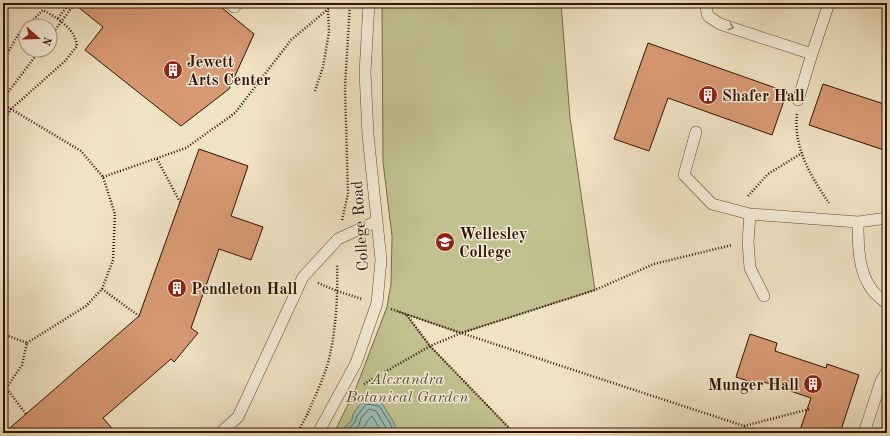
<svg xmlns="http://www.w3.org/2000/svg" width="890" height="436" font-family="'Old Standard TT',serif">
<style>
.green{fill:#c1c18f;stroke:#7a6a48}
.water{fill:#9abeb5;stroke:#70796d}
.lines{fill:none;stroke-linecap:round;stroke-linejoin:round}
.shore{stroke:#66685c;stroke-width:1}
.building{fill:#d89a74;stroke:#321202}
.service-casing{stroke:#624632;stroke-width:12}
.path{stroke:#321202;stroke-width:2.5;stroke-dasharray:1 2;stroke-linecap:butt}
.service{stroke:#f5edd9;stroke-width:11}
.oneway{stroke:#9d8a78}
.labels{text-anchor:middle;stroke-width:3;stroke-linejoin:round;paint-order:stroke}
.poi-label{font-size:16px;font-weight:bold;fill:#321202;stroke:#f5edd9;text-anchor:start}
.street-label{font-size:16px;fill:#321202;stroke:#f5edd9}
.park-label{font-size:16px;font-style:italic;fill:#644f33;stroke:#f5edd9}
</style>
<rect width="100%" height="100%" fill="#f0e3c4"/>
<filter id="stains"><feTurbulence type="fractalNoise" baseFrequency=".005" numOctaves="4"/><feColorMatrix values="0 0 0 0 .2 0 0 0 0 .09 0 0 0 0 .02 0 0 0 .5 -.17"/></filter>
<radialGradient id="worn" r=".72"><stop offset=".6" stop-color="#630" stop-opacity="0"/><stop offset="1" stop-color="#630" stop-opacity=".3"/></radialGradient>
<path class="green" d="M382 3H561L570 118 595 290 461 333 397 311 406 315 430 346 514 433H334L356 388 387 307 391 284 392 236 383 162Z"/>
<path class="water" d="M364 399 381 402 393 421 398 433H341L345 427 352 420 353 414Z"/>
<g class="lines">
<path class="shore" d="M345 433 355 422 357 416 366 404 379 406 390 423 394 433
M351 433 359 425 361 418 369 409 376 411 389 433
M360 433C365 428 366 420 372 416L382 433"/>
</g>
<path class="building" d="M73 3H216L254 34 229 89 181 126 85 50 103 27Z
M648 43 787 92 772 135 668 98 649 151 614 139Z
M823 84 887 105V151L809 125Z
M199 149 248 166 231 216 263 227 251 260 219 249 191 328 198 333 174 362 171 359 103 418 116 433H4L139 316Z
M750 334 777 343 775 351 826 368 827 364 859 375 840 433H799L811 398 764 382 763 386 736 377Z"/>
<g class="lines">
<defs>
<path id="service" d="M229 3 234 7 238 3
M705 3 708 16 720 24 812 54 829 3
M798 100 812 54
M696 132 684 175 712 204 750 214
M858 222C858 245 858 273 873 291 877 296 883 300 887 304
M764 296 750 268 748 242 750 214 858 222 887 218
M220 433 238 417 303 277 338 239 377 221
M318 433 356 363 377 303 381 260 368 135 365 72 369 3
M864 433 881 381 887 371"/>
</defs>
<use href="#service" class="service-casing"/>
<path class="path" d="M58 18 70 3
M50 37 75 3
M3 61 18 35 26 27
M315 91 323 67 329 32 328 10
M3 99 40 50
M3 104 11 109 3 122
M797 114C793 147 811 177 829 203
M157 159 180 202
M103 177 186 148 235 113 291 40 328 9 327 3
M748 196 768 174 802 153
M342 220 348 194 345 87 350 3
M318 283 337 291 362 299
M102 289 139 316
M391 309 461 333 744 426 750 433
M407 315 430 346 514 433
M3 334 27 343 22 365 3 393
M27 343 86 306 102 289 113 260 115 214 103 177 81 151 11 109 65 61 77 46C75 28 57 18 43 10L27 26
M364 384 430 346 461 333 595 290 654 264 732 245
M7 389 26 414
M307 415C314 398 323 380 328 363 336 331 338 297 337 264
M744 426 810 409
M297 433 307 415 310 413"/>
<use href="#service" class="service"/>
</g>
<defs><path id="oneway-chevron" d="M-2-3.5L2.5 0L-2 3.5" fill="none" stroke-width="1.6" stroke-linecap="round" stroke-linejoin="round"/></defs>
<use class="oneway" href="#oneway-chevron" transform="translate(731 27) rotate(18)"/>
<defs>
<symbol id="building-disc" viewBox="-11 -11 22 22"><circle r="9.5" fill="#8f2418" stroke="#f5edd9"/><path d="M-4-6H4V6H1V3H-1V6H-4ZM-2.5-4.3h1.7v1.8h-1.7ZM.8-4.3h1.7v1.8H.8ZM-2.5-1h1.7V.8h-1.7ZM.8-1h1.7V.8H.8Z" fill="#fff"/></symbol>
<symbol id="university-disc" viewBox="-11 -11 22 22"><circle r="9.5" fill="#8f2418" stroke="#f5edd9"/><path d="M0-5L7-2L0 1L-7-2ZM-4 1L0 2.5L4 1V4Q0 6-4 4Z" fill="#fff"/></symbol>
</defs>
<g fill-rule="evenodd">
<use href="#building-disc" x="162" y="59" width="22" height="22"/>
<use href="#building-disc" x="697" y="84" width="22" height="22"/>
<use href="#university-disc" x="434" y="231" width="22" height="22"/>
<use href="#building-disc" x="166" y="277" width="22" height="22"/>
<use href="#building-disc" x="802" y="373" width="22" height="22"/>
</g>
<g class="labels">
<g class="poi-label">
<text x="187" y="67">Jewett<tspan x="187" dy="18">Arts Center</tspan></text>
<text x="722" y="101">Shafer Hall</text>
<text x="459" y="239">Wellesley<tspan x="459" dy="18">College</tspan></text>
<text x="191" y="294">Pendleton Hall</text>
<text x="799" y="390" text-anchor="end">Munger Hall</text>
</g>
<g class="street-label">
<text transform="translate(359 226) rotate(-94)" y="6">College Road</text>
</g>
<g class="park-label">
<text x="407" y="384">Alexandra<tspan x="407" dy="18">Botanical Garden</tspan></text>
</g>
</g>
<rect width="890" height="436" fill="none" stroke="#f0e3c4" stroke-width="16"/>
<rect x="4" y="4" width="882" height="428" fill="none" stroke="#321202" stroke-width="2"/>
<rect x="8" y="8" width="874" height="420" fill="none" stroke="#321202"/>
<g transform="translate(38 38) rotate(110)"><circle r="19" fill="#f5edd9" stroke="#a79583"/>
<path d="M0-3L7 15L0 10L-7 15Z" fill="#8f2418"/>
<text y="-6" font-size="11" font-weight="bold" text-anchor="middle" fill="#321202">N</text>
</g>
<rect width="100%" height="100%" filter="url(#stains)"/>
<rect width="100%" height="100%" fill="url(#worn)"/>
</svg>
